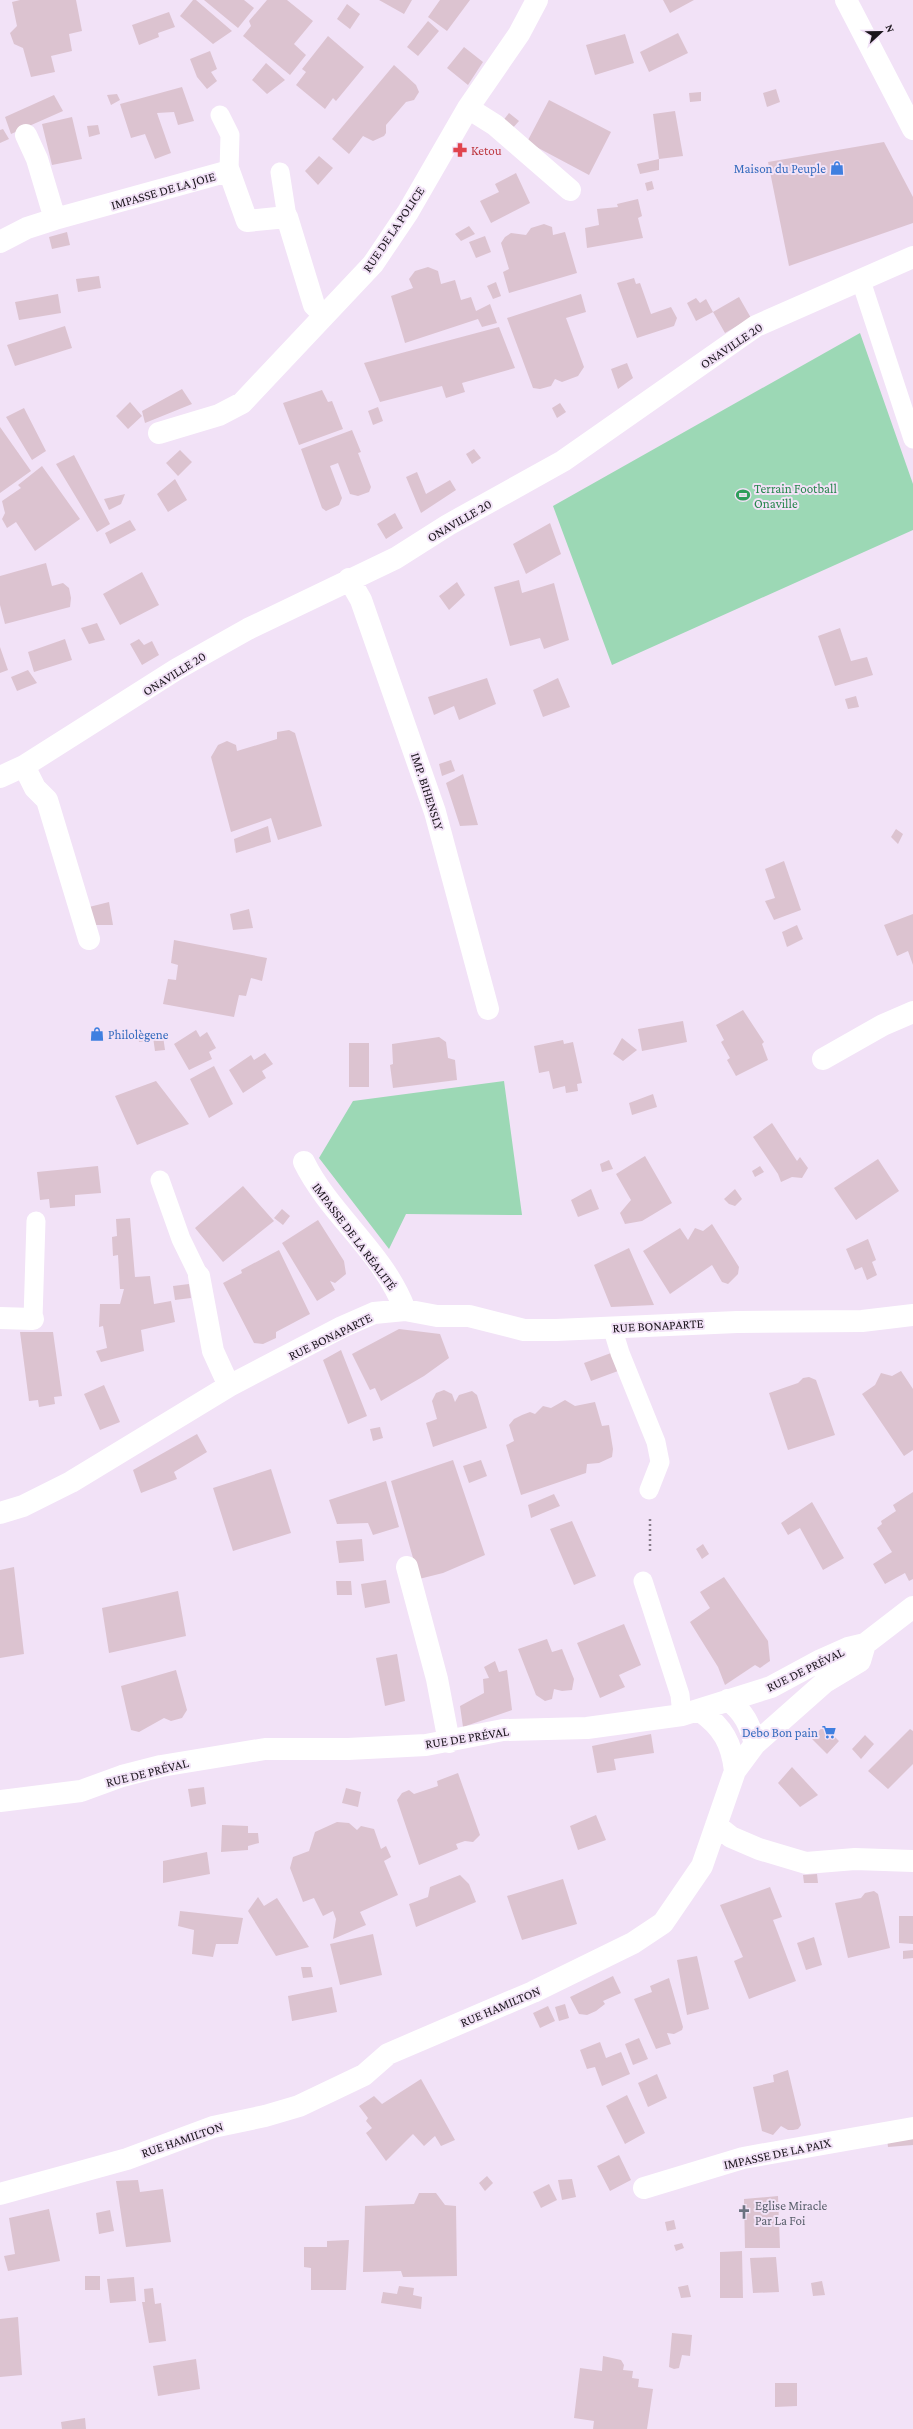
<svg xmlns="http://www.w3.org/2000/svg" width="913" height="2429" font-family="'Crimson Pro',serif">
<style>
.green{fill:#9cd8b5}
.building{fill:#dcc3d0}
.lines{fill:none;stroke-linecap:round;stroke-linejoin:round}
.path{stroke:#887d8b;stroke-width:2.5;stroke-dasharray:2 3;stroke-linecap:butt}
.service{stroke:#fff;stroke-width:19}
.minor{stroke:#fff;stroke-width:22}
.labels{text-anchor:middle;stroke-width:4;stroke-linejoin:round;paint-order:stroke}
.health-label{font-size:13px;fill:#be3a42;stroke:#f2e2f7;text-anchor:start}
.shop-label{font-size:13px;fill:#366cbe;stroke:#f2e2f7;text-anchor:end}
.street-label{font-size:13px;fill:#1b151c;stroke:#f2e2f7}
.leisure-label{font-size:13px;fill:#27864d;stroke:#f2e2f7;text-anchor:start}
.worship-label{font-size:13px;fill:#5b616d;stroke:#f2e2f7;text-anchor:start}
</style>
<rect width="100%" height="100%" fill="#f2e2f7"/>
<path class="green" d="M860 333 913 484V530L612 665 553 506Z
M504 1081 522 1215 406 1214 389 1249 319 1158 353 1101Z"/>
<path class="building" d="M20 0H76L82 31 69 34 72 51 51 56 55 72 31 77 23 48 14 44 10 33 17 26 12 2Z
M193 0H196L232 31 213 44 180 16Z
M204 0H244L254 8 238 28Z
M267 0H287L313 21 294 44 306 55 290 75 243 36 251 26 249 21Z
M379 0H412L404 14Z
M440 0H470L447 31 428 17Z
M663 0H694L670 13Z
M347 4 360 14 350 29 337 19Z
M169 12 175 27 158 33 159 37 139 45 132 25Z
M428 21 439 31 418 56 407 47Z
M678 33 688 53 649 72 640 52Z
M625 34 634 63 595 75 586 45Z
M328 36 364 67 336 101 333 98 325 109 296 85 306 72 302 69Z
M464 47 483 62 468 85 447 68Z
M210 51 217 69 211 72 217 81 207 89 197 77 190 59Z
M266 63 285 80 267 94 252 80Z
M394 65 416 85 419 92 414 100 406 102 386 125V133L384 136 373 141 363 136 349 154 332 139Z
M182 87 194 121 178 125 174 112 157 113 171 153 155 159 145 134 131 138 120 104Z
M776 89 780 102 767 107 763 93Z
M701 92V101L690 102 689 93Z
M117 94 120 100 111 105 107 95Z
M54 95 63 111 11 134 5 117Z
M549 100 611 132 589 175 527 142Z
M675 111 683 156 659 159 653 114Z
M509 113 519 121 511 130 502 122Z
M72 117 82 159 52 165 42 124Z
M98 125 100 134 89 137 87 126Z
M3 129 9 139 0 143V130Z
M884 142 913 197V223L789 266 768 162Z
M319 156 333 168 318 185 305 171Z
M659 159V170L640 174 637 164Z
M516 173 530 203 491 223 480 201 499 192 495 184Z
M652 181 654 189 647 191 645 183Z
M638 199 642 216 638 218 643 238 587 248 585 228 599 225 597 209 618 207 617 204Z
M544 224 552 227 553 235 565 232 577 273 509 293 503 272 509 269 501 243 505 237 511 233 526 235 531 228Z
M469 226 475 234 461 241 455 234Z
M67 232 70 245 52 249 49 237Z
M485 236 491 252 476 258 469 242Z
M428 267 438 271 441 284 455 280 461 300 471 297 476 311 490 304 497 323 482 327 478 319 405 343 391 296 413 288 409 279 415 271Z
M99 276 101 288 78 292 76 279Z
M634 278 636 284 640 283 651 314 671 307 677 318 674 326 637 338 617 283Z
M496 282 501 296 493 299 487 286Z
M58 294 61 313 19 320 15 302Z
M581 294 586 312 566 318 584 367 578 376 562 382 555 379 551 386 540 389 533 388 507 318Z
M739 297 751 318 725 333 713 312Z
M696 298 700 303 706 299 713 312 696 321 687 303Z
M65 326 72 348 15 366 7 345Z
M499 327 515 368 462 383 465 392 446 398 442 386 380 402 364 363Z
M627 363 633 378 618 389 611 369Z
M182 389 192 404 145 423 142 411Z
M322 390 328 402 332 401 343 429 299 445 283 403Z
M130 402 142 416 128 429 116 416Z
M560 403 566 412 557 418 552 408Z
M378 407 383 421 373 425 368 411Z
M24 408 46 451 32 460 6 417Z
M0 427 31 471 0 493Z
M352 430 361 452 358 453 371 487 369 492 358 496 350 494 338 463 330 466 342 498 339 505 326 511 322 508 301 449Z
M474 449 481 458 472 464 466 454Z
M180 450 192 462 178 476 166 463Z
M74 455 110 524 97 532 56 464Z
M42 466 80 519 35 551 16 522 7 528 2 519 5 513 2 501 21 488 18 485Z
M417 472 426 494 450 480 456 490 421 513 406 477Z
M175 479 187 500 168 512 157 494Z
M125 494 121 504 109 510 104 499Z
M395 513 403 528 386 539 377 524Z
M130 520 136 530 110 544 105 533Z
M550 523 561 554 526 574 513 544Z
M46 563 52 586 63 583 69 588 71 598 70 607 5 624 0 605V576Z
M142 572 159 605 120 625 103 594Z
M519 580 522 593 554 583 569 640 544 649 540 638 510 646 494 587Z
M457 582 465 595 449 610 439 596Z
M97 623 105 640 89 644 81 628Z
M840 628 851 661 867 657 873 675 835 686 818 636Z
M65 639 72 660 34 672 28 652Z
M139 639 144 645 152 641 159 655 142 665 130 644Z
M0 647 8 670 0 673Z
M28 670 37 683 17 691 11 677Z
M487 678 496 704 459 720 454 706 434 715 428 697Z
M558 678 570 707 543 717 533 690Z
M856 696 859 707 848 709 845 699Z
M289 730 295 733 322 826 278 840 271 818 231 832 211 757 218 745 227 741 236 745 237 751 277 739V732Z
M451 760 455 771 442 776 439 764Z
M463 774 478 825 460 826 446 783Z
M268 826 271 842 236 853 234 839Z
M896 829 903 834 898 844 891 837Z
M784 861 801 910 774 920 765 901 775 898 765 869Z
M109 902 113 925H93L89 907Z
M249 909 253 928 233 930 230 914Z
M913 914V965L908 951 897 956 884 925Z
M797 925 803 939 787 947 782 932Z
M174 940 267 958 262 981 251 978 246 996 239 995 234 1017 163 1004 168 979 176 980 178 965 171 963Z
M743 1010 764 1042 762 1044 768 1060 736 1076 727 1060 730 1058 721 1042 724 1040 716 1025Z
M683 1021 687 1042 642 1051 638 1029Z
M196 1030 200 1037 207 1032 216 1048 209 1052 212 1059 189 1070 174 1044Z
M138 1033H148V1041L139 1042Z
M163 1036 165 1050 155 1051 153 1037Z
M439 1037 446 1042 448 1058 455 1060 457 1080 393 1088 390 1065 393 1064 392 1044Z
M622 1038 637 1050 623 1061 613 1054Z
M563 1040 564 1044 573 1042 582 1083 577 1084 578 1091 566 1093 565 1086 553 1089 549 1071 539 1073 534 1046Z
M349 1043H369V1087H349Z
M265 1053 273 1064 262 1071 266 1078 243 1093 229 1070 251 1055 254 1060Z
M214 1066 233 1104 209 1118 190 1079Z
M156 1081 189 1124 137 1145 115 1096Z
M653 1094 657 1107 632 1115 629 1103Z
M772 1123 797 1161 800 1157 808 1168 802 1178 792 1177 781 1182 778 1174 753 1137Z
M645 1156 672 1203 642 1221 625 1224 620 1213 631 1200 616 1174Z
M878 1159 899 1191 856 1220 834 1188Z
M609 1160 613 1169 602 1172 600 1164Z
M98 1166 101 1193 75 1195V1206L50 1208 49 1199 40 1200 37 1172Z
M760 1166 764 1172 755 1177 752 1171Z
M243 1186 274 1221 223 1262 195 1228Z
M591 1189 599 1209 578 1217 571 1200Z
M735 1189 742 1199 735 1206 729 1204 724 1199Z
M282 1209 290 1216 283 1225 274 1218Z
M130 1218 135 1277 150 1276 154 1304 171 1301 175 1322 141 1330 144 1351 101 1362 96 1351 107 1348 103 1326 99 1327 100 1304H120L124 1289H120L118 1255 113 1256 112 1237 117 1236 116 1219Z
M318 1220 344 1261 346 1274 335 1283 330 1281 335 1290 317 1301 282 1243Z
M712 1224 739 1267 738 1274 728 1284 722 1282 712 1265 670 1294 643 1251 680 1228 688 1240 695 1228 703 1231Z
M868 1239 876 1260 872 1262 877 1275 867 1280 862 1267 855 1270 846 1249Z
M629 1248 654 1305 611 1307 594 1265Z
M279 1250 310 1314 276 1332V1338L263 1344 254 1343 223 1283 242 1273 241 1270Z
M189 1284 191 1298 175 1300 173 1286Z
M399 1329 440 1334 449 1358 424 1376 381 1401 375 1388 370 1390 352 1354Z
M20 1332H53L62 1396 54 1397 55 1404 39 1407 38 1400 29 1401Z
M341 1350 367 1416 348 1424 323 1360Z
M611 1353 618 1371 591 1381 584 1363Z
M901 1371 913 1389V1450L904 1456 862 1394 875 1385 881 1373 892 1376Z
M809 1377 816 1380 835 1435 788 1450 769 1393 798 1383 803 1378Z
M104 1385 120 1422 100 1430 84 1394Z
M444 1390 452 1394 455 1402 459 1395 472 1391 477 1395 487 1428 433 1447 426 1423 437 1419 432 1401 436 1393Z
M565 1400 575 1406 595 1402 602 1426 609 1425 613 1449 612 1457 599 1463 587 1464 586 1473 521 1495 506 1445 514 1441 509 1425 514 1419 522 1415 530 1412 535 1414 543 1406 551 1408Z
M380 1427 383 1438 373 1441 370 1429Z
M197 1434 207 1452 174 1472 177 1479 141 1493 133 1470Z
M453 1460 485 1555 443 1573 419 1579 391 1481Z
M481 1460 487 1476 469 1483 463 1466Z
M271 1469 291 1533 233 1551 213 1488Z
M386 1481 399 1527 373 1535 368 1523 337 1524 329 1500Z
M913 1492V1579L909 1581 905 1573 885 1584 873 1564 892 1552 877 1528 882 1524 881 1521 896 1511 893 1505Z
M554 1494 560 1506 531 1518 528 1505Z
M812 1502 844 1558 823 1570 800 1528 788 1535 781 1523Z
M572 1521 596 1576 574 1585 550 1529Z
M362 1539 364 1561 339 1563 336 1541Z
M703 1544 709 1554 702 1559 696 1549Z
M14 1567 24 1654 0 1658V1570Z
M724 1577 768 1641 770 1661 760 1668 755 1665 725 1685 718 1667 690 1622 710 1608 700 1592Z
M386 1580 390 1603 365 1608 361 1584Z
M336 1581H351L352 1595H337Z
M178 1591 186 1636 109 1653 102 1608Z
M624 1624 641 1665 619 1675 625 1687 600 1698 577 1643Z
M547 1639 552 1652 562 1649 574 1679 572 1690 562 1691 554 1689 552 1699 545 1701 536 1695 518 1649Z
M397 1654 405 1701 385 1706 376 1658Z
M495 1661 499 1672 507 1670 512 1710 463 1727 460 1706 484 1693 483 1679 489 1678 484 1667Z
M176 1670 187 1710 182 1718 171 1721 164 1718 139 1732 131 1730 121 1686Z
M824 1726 839 1741 827 1754 811 1738Z
M910 1729 913 1731V1764L888 1789 868 1771Z
M651 1734 654 1753 614 1759 616 1770 597 1773 592 1746Z
M865 1735 874 1744 861 1759 852 1749Z
M792 1767 818 1795 800 1807 778 1783Z
M458 1773 480 1835 473 1842 465 1841 456 1844 458 1849 419 1865 397 1800 402 1793 409 1790 414 1794 438 1786 437 1781Z
M204 1787 206 1804 191 1807 188 1789Z
M346 1788 361 1792 358 1807 342 1803Z
M596 1815 606 1840 578 1850 570 1826Z
M337 1822 349 1823 357 1830 361 1826 374 1829 381 1849 386 1846 391 1857 384 1861 398 1895 360 1912 366 1925 333 1939 336 1919 333 1911 323 1916 314 1898 303 1902 290 1868 293 1857 309 1851 315 1832Z
M222 1825 248 1826V1833H258L259 1843 248 1846V1850L221 1852Z
M207 1852 210 1874 163 1883V1861Z
M817 1874 818 1883H804L803 1875Z
M460 1875 469 1884 476 1902 416 1927 409 1904 428 1897 430 1887Z
M563 1879 577 1924 522 1940 507 1896Z
M770 1887 782 1917 773 1920 796 1981 749 1999 734 1961 743 1957 720 1905Z
M874 1891 878 1894 890 1948 848 1958 835 1903 861 1898 865 1893Z
M258 1897 264 1906 277 1898 309 1947 276 1956 248 1911Z
M180 1911 243 1918 238 1944H216L213 1957 192 1954 194 1930 178 1926Z
M899 1916H913V1944L899 1943Z
M373 1934 382 1975 340 1985 330 1944Z
M814 1937 822 1965 806 1970 797 1943Z
M913 1950V1958L903 1959V1951Z
M697 1956 709 2009 687 2015 677 1960Z
M301 1967H311L313 1977 303 1978Z
M613 1976 621 1993 603 2001 605 2004 596 2011 587 2015 579 2014 570 1997Z
M669 1978 683 2027 682 2030 674 2034 667 2033 671 2044 656 2049 634 1999 652 1992 650 1986Z
M332 1987 337 2012 292 2021 288 1996Z
M565 2004 569 2018 559 2021 555 2007Z
M548 2006 555 2021 540 2028 533 2013Z
M639 2038 648 2059 633 2065 625 2044Z
M600 2042 606 2058 621 2052 630 2074 602 2086 595 2067 587 2069 580 2050Z
M788 2070 801 2125 798 2129 793 2130H788L781 2126 773 2135 762 2131 753 2087 774 2082 773 2075Z
M657 2074 667 2098 648 2107 638 2083Z
M421 2079 455 2140 441 2146 435 2136 424 2146 413 2134 386 2161 366 2133 372 2128 366 2121 368 2118 359 2106 374 2096 382 2104Z
M627 2095 645 2133 625 2144 606 2106Z
M913 2136V2145L888 2147 887 2138Z
M619 2155 631 2180 610 2191 597 2166Z
M487 2176 493 2183 485 2191 479 2183Z
M572 2179 576 2197 562 2200 558 2180Z
M138 2180 140 2192 163 2189 171 2242 126 2247 116 2181Z
M549 2184 557 2200 541 2208 533 2192Z
M419 2193H436L445 2205 456 2206 457 2276 403 2277 401 2271 363 2272 365 2206 414 2204Z
M778 2196 780 2248H745L744 2199Z
M49 2209 60 2261 8 2271 4 2256 15 2254 9 2218Z
M110 2210 114 2231 99 2234 96 2213Z
M674 2220 676 2229 667 2231 665 2222Z
M349 2240 346 2290H311V2268L304 2267V2247H327V2241Z
M682 2243 684 2248 676 2251 674 2245Z
M742 2251 743 2298H720V2252Z
M776 2257 779 2292 753 2293 750 2258Z
M85 2276H100V2290H85Z
M134 2277 136 2301 110 2303 107 2279Z
M822 2281 825 2295 813 2296 811 2283Z
M688 2285 691 2297 681 2298 678 2287Z
M399 2286 414 2288 413 2295 422 2297 421 2309 381 2303 383 2292 397 2294Z
M153 2288 155 2304 161 2303 166 2341 149 2343 142 2302H145L144 2289Z
M18 2317 22 2375 0 2377V2319Z
M672 2333 692 2335 690 2356 682 2355 679 2368 674 2369 669 2367Z
M603 2356 621 2360 624 2365 623 2370 633 2371 632 2378 639 2379 638 2387 653 2389 647 2429H593L594 2421 574 2418 580 2368 602 2371Z
M196 2359 200 2389 158 2396 153 2366Z
M775 2383H797V2406L775 2407Z
M85 2418 86 2429H62L61 2422Z"/>
<g class="lines">
<path class="path" d="M650 1519V1553"/>
<path class="service" d="M220 115 230 135 229 171
M280 172 287 217
M861 281 913 439
M160 1180 181 1239 199 1276
M33 1319 36 1221
M612 1327 620 1353 656 1442 660 1462 649 1490
M643 1581 680 1695 682 1715"/>
<path class="minor" d="M846 0 913 129
M468 108 495 125 570 190
M26 135 37 159 55 219
M0 242 27 228 55 219 229 171 247 221 287 217 314 305 324 315
M159 433 219 415 242 403 373 264 408 212 468 108 519 34 537 0
M349 579 361 600 435 812 488 1009
M24 766 35 788 47 800 89 939
M0 777 24 766 177 669 248 629 396 558 448 525 563 461 756 326 913 257
M823 1059 883 1025 913 1012
M304 1162C330 1215 384 1253 405 1310
M199 1276 213 1351 229 1386
M0 1318 33 1319
M0 1513 23 1506 71 1482 229 1386 342 1327 374 1313 405 1310 437 1316H469L524 1330H556L737 1322 862 1321 913 1315
M407 1567 437 1679 449 1742
M728 1700C744 1712 750 1725 755 1744
M700 1711C723 1727 732 1744 735 1771
M0 1801 81 1791 122 1776 161 1766 265 1749H348L426 1745 503 1730 587 1728 682 1715 771 1687 821 1660 848 1648 865 1644 913 1607
M716 1825 731 1837 759 1849 806 1863 855 1859 913 1861
M644 2188 743 2158 913 2128
M0 2194 127 2159 213 2127 265 2116 299 2106 364 2075 388 2054 533 1992 633 1943 663 1923 702 1866 735 1771 755 1744 825 1682 860 1661 865 1644"/>
</g>
<defs>
<symbol id="pharmacy-bare" viewBox="-9 -9 18 18"><path d="M-2-6h4v4h4v4h-4v4h-4v-4h-4v-4h4Z" fill="#e0444e" stroke="#f2e2f7" stroke-width="2.5" paint-order="stroke"/></symbol>
<symbol id="shop-bare" viewBox="-9 -9 18 18"><path d="M-5-2.5h2.3a2.7 3.5 0 0 1 5.4 0H5L5.5 6h-11ZM-1.5-2.5h3a1.5 2.3 0 0 0-3 0Z" fill="#3f7fe0" stroke="#f2e2f7" stroke-width="2.5" paint-order="stroke"/></symbol>
<symbol id="stadium-bare" viewBox="-9 -9 18 18"><path d="M0-5a6.5 5 0 1 0 0 10a6.5 5 0 1 0 0-10ZM-3.5-1.8h7v3.6h-7Z" fill="#2e9e5b" stroke="#f2e2f7" stroke-width="2.5" paint-order="stroke"/></symbol>
<symbol id="supermarket-bare" viewBox="-9 -9 18 18"><path d="M-6-5.5h2.5l.6 2H6L4.5 2H-2.5L-4.4-4H-6ZM-1.5 3.2a1.3 1.3 0 1 0 .1 0ZM3 3.2a1.3 1.3 0 1 0 .1 0Z" fill="#3f7fe0" stroke="#f2e2f7" stroke-width="2.5" paint-order="stroke"/></symbol>
<symbol id="church-bare" viewBox="-9 -9 18 18"><path d="M-1.2-6h2.4v3.5h3.3v2.4h-3.3V6h-2.4V-.1h-3.3v-2.4h3.3Z" fill="#6b7280" stroke="#f2e2f7" stroke-width="2.5" paint-order="stroke"/></symbol>
</defs>
<g fill-rule="evenodd">
<use href="#pharmacy-bare" x="450" y="140" width="20" height="20"/>
<use href="#shop-bare" x="827" y="158" width="20" height="20"/>
<use href="#stadium-bare" x="733" y="485" width="20" height="20"/>
<use href="#shop-bare" x="87" y="1024" width="20" height="20"/>
<use href="#supermarket-bare" x="819" y="1722" width="20" height="20"/>
<use href="#church-bare" x="734" y="2202" width="20" height="20"/>
</g>
<g class="labels">
<g class="health-label">
<text x="471" y="155">Ketou</text>
</g>
<g class="shop-label">
<text x="826" y="173">Maison du Peuple</text>
<text x="108" y="1039" text-anchor="start">Philolègene</text>
<text x="818" y="1737">Debo Bon pain</text>
</g>
<g class="street-label">
<text transform="translate(163 190) rotate(-16)" y="5">IMPASSE DE LA JOIE</text>
<text transform="translate(393 229) rotate(-56)" y="5">RUE DE LA POLICE</text>
<text transform="translate(731 345) rotate(-34)" y="5">ONAVILLE 20</text>
<text transform="translate(459 520) rotate(-30)" y="5">ONAVILLE 20</text>
<text transform="translate(174 673) rotate(-32)" y="5">ONAVILLE 20</text>
<text transform="translate(428 791) rotate(72)" y="5">IMP. BIHENSLY</text>
<text transform="translate(355 1236) rotate(53)" y="5">IMPASSE DE LA RÉALITÉ</text>
<text transform="translate(658 1325) rotate(-3)" y="5">RUE BONAPARTE</text>
<text transform="translate(330 1336) rotate(-26)" y="5">RUE BONAPARTE</text>
<text transform="translate(805 1669) rotate(-26)" y="5">RUE DE PRÉVAL</text>
<text transform="translate(467 1737) rotate(-9)" y="5">RUE DE PRÉVAL</text>
<text transform="translate(147 1772) rotate(-14)" y="5">RUE DE PRÉVAL</text>
<text transform="translate(500 2006) rotate(-23)" y="5">RUE HAMILTON</text>
<text transform="translate(182 2139) rotate(-19)" y="5">RUE HAMILTON</text>
<text transform="translate(777 2153) rotate(-12)" y="5">IMPASSE DE LA PAIX</text>
</g>
<g class="leisure-label">
<text x="754" y="493">Terrain Football<tspan x="754" dy="15">Onaville</tspan></text>
</g>
<g class="worship-label">
<text x="755" y="2210">Eglise Miracle<tspan x="755" dy="15">Par La Foi</tspan></text>
</g>
</g>
<g transform="translate(881 32) rotate(68)" stroke="#f2e2f7" stroke-width="3" paint-order="stroke">
<path d="M0-3L7 15L0 10L-7 15Z" fill="#1b151c"/>
<text y="-6" font-size="11" font-weight="bold" text-anchor="middle" fill="#1b151c">N</text>
</g>
</svg>
